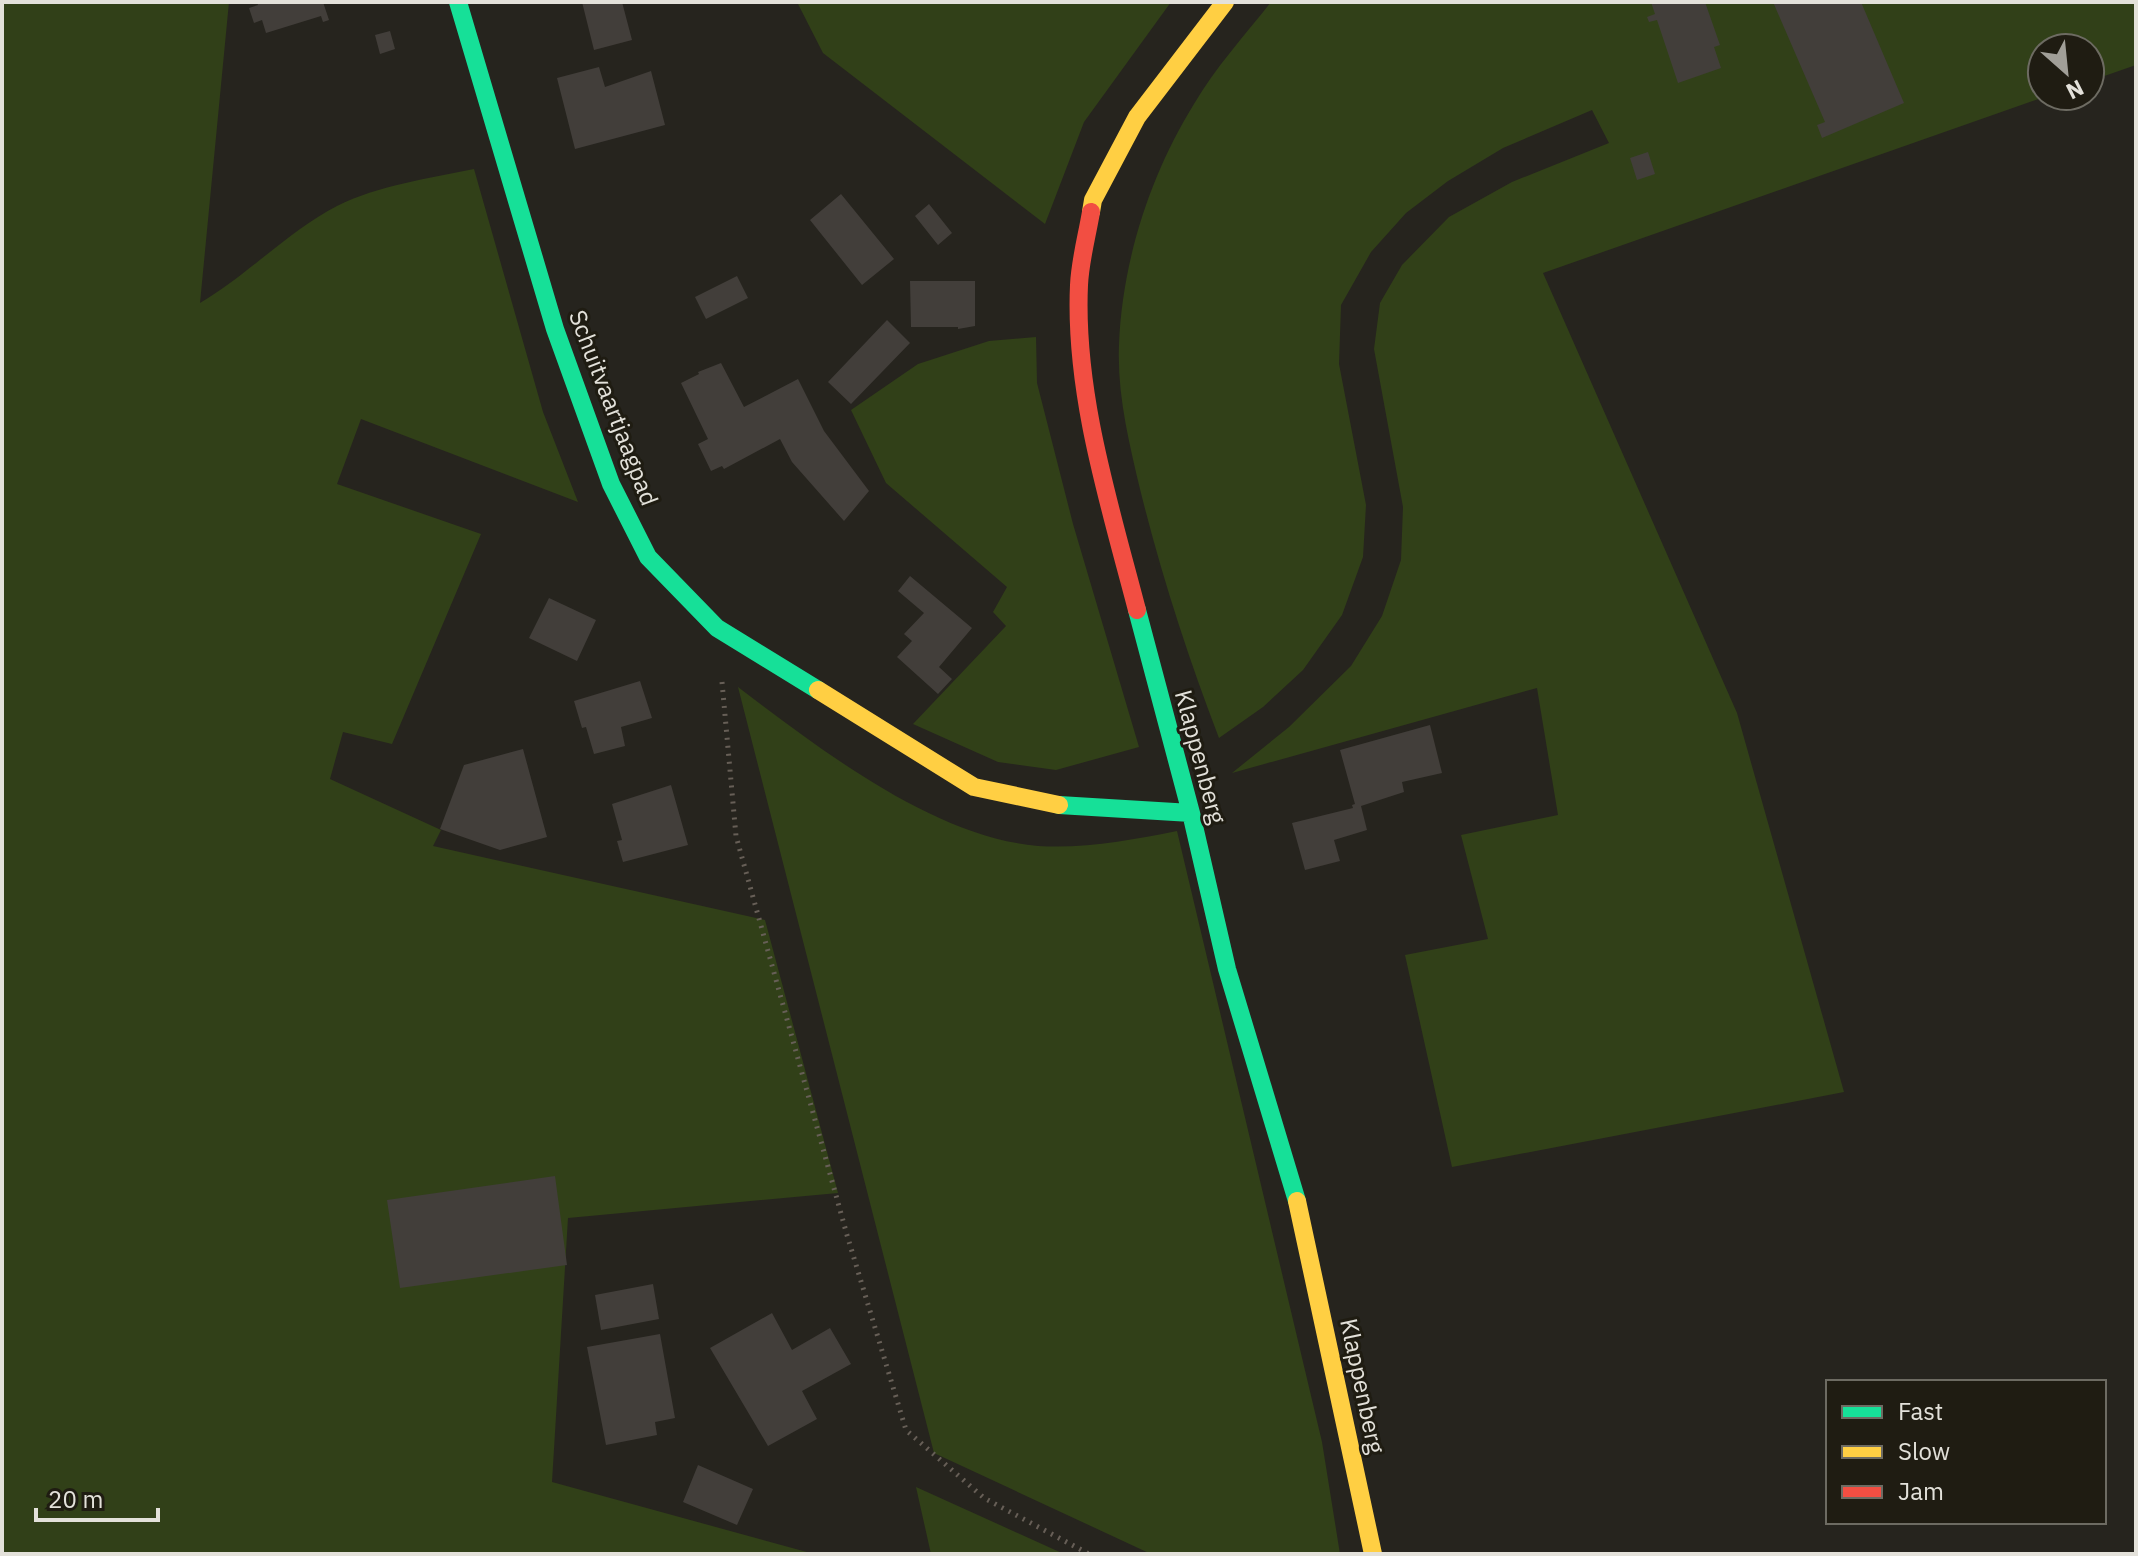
<svg xmlns="http://www.w3.org/2000/svg" width="2138" height="1556" font-family="'IBM Plex Sans',sans-serif">
<style>
.green{fill:#314018}
.building{fill:#423e3a}
.lines{fill:none;stroke-linecap:round;stroke-linejoin:round}
.path{stroke:#675f57;stroke-width:5;stroke-dasharray:2 6;stroke-linecap:butt}
.fast{stroke:#16e098;stroke-width:18}
.slow{stroke:#ffcf43;stroke-width:18}
.jam{stroke:#f24e42;stroke-width:18}
.labels{text-anchor:middle;stroke-width:6;stroke-linejoin:round;paint-order:stroke}
.street-label{font-size:24px;fill:#e3e1da;stroke:#1f1c12}
</style>
<rect width="100%" height="100%" fill="#26241e"/>
<path class="green" d="M2 2H229L200 303C248 275 287 232 337 206 379 185 427 179 474 169L543 412 578 502 361 419 337 484 481 534 392 744 343 732 330 779 441 830 433 846 765 920 838 1193 568 1218 552 1482 814 1554H2Z
M797 2H1171L1084 122 1045 224 823 53Z
M1271 2H2136V65L2090 81V48H2042V96H2047L1543 273 1737 713 1844 1092 1452 1167 1405 955 1488 939 1461 835 1558 815 1537 688 1232 773 1289 727 1351 666 1382 616 1401 560 1403 507 1374 349 1380 303 1402 265 1449 217 1512 182 1609 143 1592 110 1503 148 1448 181 1406 213 1371 252 1341 305 1339 364 1366 505 1363 557 1342 615 1303 670 1263 707 1219 738C1188 657 1161 574 1140 489 1129 442 1117 394 1119 345 1122 262 1150 175 1194 104 1215 68 1245 35 1271 2Z
M1036 337 1037 383 1073 524 1139 747 1056 770 998 762 913 724 1006 626 993 612 1007 587 886 483 851 410 918 364 989 341Z
M738 687C820 749 933 837 1038 846 1084 849 1132 840 1177 831L1322 1442 1340 1554H1151L934 1453Z
M916 1487 1064 1554H931Z"/>
<path class="building" d="M257 2H323L329 20 323 22 321 16 266 33 262 20 254 23 249 8 258 5Z
M582 2H622L632 40 594 50Z
M1651 2H1705L1720 45 1714 47 1721 68 1678 83 1657 20 1649 22 1647 17 1655 14Z
M1773 2H1861L1904 103 1822 138 1817 125 1825 122Z
M390 31 395 49 380 54 375 35Z
M599 67 605 87 651 71 665 125 575 149 557 78Z
M1648 152 1655 174 1637 180 1630 158Z
M841 194 894 259 862 285 810 220Z
M929 204 952 233 938 245 915 216Z
M737 276 748 298 706 319 695 297Z
M910 281H975V326L958 329V327H911Z
M887 320 910 343 851 404 828 382Z
M721 363 744 407 798 379 824 431 869 491 844 521 792 462 780 439 724 469 722 466 711 471 698 444 708 439 681 383 699 374 698 372Z
M910 576 972 628 939 667 952 679 938 694 897 657 912 641 904 634 924 613 898 591Z
M549 598 596 620 577 661 529 638Z
M640 681 652 718 621 727 625 746 594 754 586 727 582 728 574 701Z
M1430 725 1442 773 1402 782 1404 792 1361 806 1367 830 1334 840 1340 861 1305 870 1292 823 1353 808 1352 805 1355 804 1340 750Z
M523 749 547 837 500 850 440 829 464 765Z
M671 785 688 845 623 862 617 841 622 840 612 804Z
M555 1176 567 1265 400 1288 387 1200Z
M653 1284 659 1319 601 1330 595 1295Z
M772 1313 792 1350 830 1328 851 1364 802 1391 817 1419 768 1446 710 1348Z
M660 1334 675 1418 655 1422 657 1435 606 1445 587 1347Z
M698 1465 753 1489 737 1525 683 1502Z"/>
<g class="lines">
<path class="path" d="M722 682 736 836 847 1235 906 1430 984 1498 1089 1554"/>
<path class="fast" d="M458 2 555 329 611 484 648 557 717 628 818 690
M1137 610 1191 813 1227 969 1297 1201
M1059 805 1191 813"/>
<path class="slow" d="M1091 212 1093 200 1137 117 1225 2
M818 690 974 787 1059 805
M1297 1201 1373 1554"/>
<path class="jam" d="M1091 212C1087 236 1080 261 1079 285 1074 394 1110 506 1137 610"/>
</g>
<g class="labels">
<g class="street-label">
<text transform="translate(613 408) rotate(69)" y="8">Schuitvaartjaagpad</text>
<text transform="translate(1200 757) rotate(75)" y="8">Klappenberg</text>
<text transform="translate(1362 1386) rotate(78)" y="8">Klappenberg</text>
</g>
</g>
<rect width="2138" height="1556" fill="none" stroke="#e3e1da" stroke-width="8"/>
<rect x="1826" y="1380" width="280" height="144" fill="#1f1c12" stroke="#6d6b62" stroke-width="2"/>
<rect x="1842" y="1406" width="40" height="12" fill="#16e098" stroke="#6d6b62" stroke-width="2"/>
<text x="1898" y="1420" font-size="24" fill="#e3e1da">Fast</text>
<rect x="1842" y="1446" width="40" height="12" fill="#ffcf43" stroke="#6d6b62" stroke-width="2"/>
<text x="1898" y="1460" font-size="24" fill="#e3e1da">Slow</text>
<rect x="1842" y="1486" width="40" height="12" fill="#f24e42" stroke="#6d6b62" stroke-width="2"/>
<text x="1898" y="1500" font-size="24" fill="#e3e1da">Jam</text>
<g transform="translate(2066 72) rotate(153)"><circle r="38" fill="#1f1c12" stroke="#6d6b62" stroke-width="2"/>
<path d="M0-6L14 30L0 20L-14 30Z" fill="#a19f98"/>
<text y="-12" font-size="22" font-weight="bold" text-anchor="middle" fill="#e3e1da">N</text>
</g>
<path d="M36 1508v12h122v-12" fill="none" stroke="#e3e1da" stroke-width="4"/>
<text x="48" y="1508" font-size="24" fill="#e3e1da" stroke="#1f1c12" stroke-width="6" paint-order="stroke">20 m</text>
</svg>
